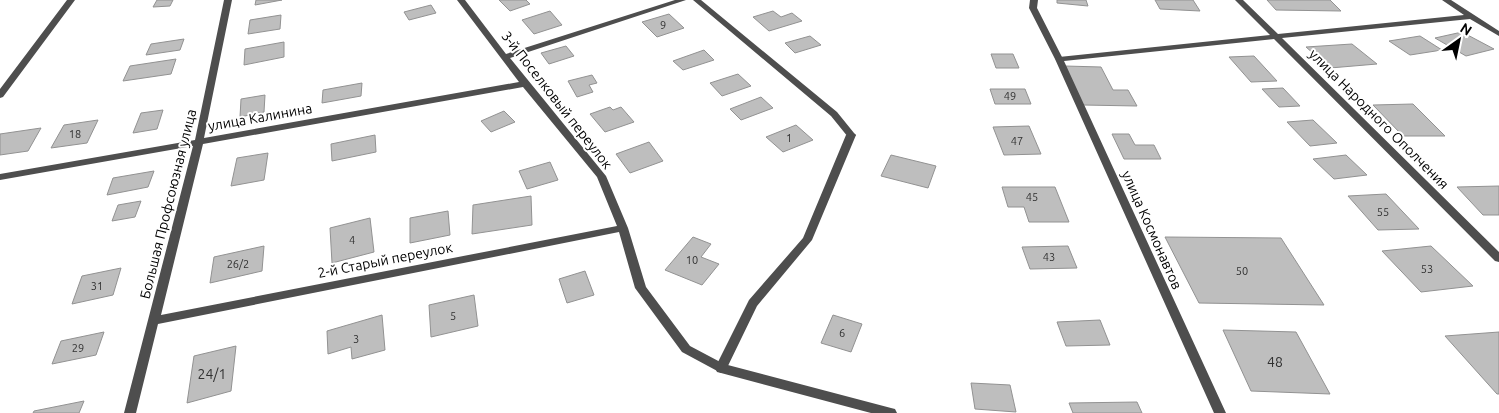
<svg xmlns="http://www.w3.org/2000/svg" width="1499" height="413" font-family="Ubuntu,sans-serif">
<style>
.building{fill:#bebebe;stroke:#929292}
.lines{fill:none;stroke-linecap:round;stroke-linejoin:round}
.service{fill:#4e4e4e;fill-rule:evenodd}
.minor{fill:#4e4e4e;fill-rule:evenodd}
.labels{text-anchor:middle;stroke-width:4;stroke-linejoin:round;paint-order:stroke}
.number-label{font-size:11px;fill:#303030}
.street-label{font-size:14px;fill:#000;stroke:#fff}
.near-number-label{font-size:14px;fill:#303030}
</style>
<rect width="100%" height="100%" fill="#fff"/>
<path class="building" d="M157 0H173L170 6 153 7Z
M256 0H282L255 5Z
M499 0H526L530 4 510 11Z
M1057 0H1086L1088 6 1057 3Z
M1155 0H1193L1200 11 1160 9Z
M1267 0H1330L1341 11 1276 10Z
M431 5 436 13 409 20 404 12Z
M550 11 562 25 534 34 522 20Z
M773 11 781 17 792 13 802 21 769 31 753 17Z
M669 14 684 28 657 37 642 22Z
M281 15 280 29 248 34 250 20Z
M1462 32 1494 49 1466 56 1435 38Z
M810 36 821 45 795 53 785 43Z
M1420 36 1442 50 1410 55 1389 41Z
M184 39 180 50 146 55 151 44Z
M284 42V57L244 65 245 49Z
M1352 44 1377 64 1330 68 1306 47Z
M566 46 574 56 549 64 541 53Z
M704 50 714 60 683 70 673 61Z
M991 54H1013L1019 68H996Z
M1254 56 1277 81 1251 82 1229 57Z
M176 59 171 74 123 81 130 66Z
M1065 66 1101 67 1113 90H1128L1137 106 1083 105Z
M738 74 751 86 722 96 710 83Z
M592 75 597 83 589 85 593 92 577 97 568 81Z
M362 83 361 96 322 103 323 90Z
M1283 88 1300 106 1279 107 1262 89Z
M990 89H1025L1031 104H995Z
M265 95 264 112 240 117 241 99Z
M761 97 773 108 741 120 730 109Z
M1413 104 1445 136H1403L1373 105Z
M610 107 613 110 621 107 634 122 605 132 590 114Z
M163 110 157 129 133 133 141 113Z
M504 111 515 122 491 132 481 121Z
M98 120 87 143 51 148 64 125Z
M1313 120 1337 143 1310 146 1287 122Z
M796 125 813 140 783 152 766 137Z
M1029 126 1041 154 1004 155 993 127Z
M41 128 28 151 0 155V134Z
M1112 134H1129L1135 145H1154L1161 159H1124Z
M375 135 376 152 332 161 331 144Z
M649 142 663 161 630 173 616 154Z
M268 153 264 180 231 186 237 158Z
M891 155 936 166 928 188 881 176Z
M1346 155 1367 175 1334 179 1313 159Z
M550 162 558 180 527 189 519 171Z
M154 171 148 187 107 195 113 178Z
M1499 186V215H1483L1457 187Z
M1002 187H1055L1069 222H1029L1024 207H1008Z
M1386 194 1419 229 1378 230 1348 196Z
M531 196 532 225 472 234 473 205Z
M141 201 135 217 112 221 118 205Z
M448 211 450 235 410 243V218Z
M370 218 374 252 332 263 330 228Z
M693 237 711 244 701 257 719 264 702 285 665 270Z
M1165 237 1281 238 1324 305 1199 303Z
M264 246 262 271 210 283 214 257Z
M1068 246 1077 268 1030 269 1022 247Z
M1431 246 1473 286 1421 292 1382 251Z
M121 268 113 295 72 304 82 276Z
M585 271 594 295 567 303 559 279Z
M474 295 478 326 431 337 429 305Z
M382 315 385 350 352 359 351 347 328 354 327 331Z
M833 315 862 324 851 352 821 343Z
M1100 320 1110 345 1066 346 1057 322Z
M1223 330 1296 332 1330 394 1251 391Z
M104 332 96 355 52 364 61 341Z
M1499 332V394H1497L1445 336Z
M236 346 231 391 187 403 194 356Z
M971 383 1010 385 1016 412 975 409Z
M84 401 79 413H33L34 411Z
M1137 402 1142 413H1073L1069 403Z"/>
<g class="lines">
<path class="service" d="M1030 0H1038L1037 8 1063 59 1062 61H1059L1055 59 1029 8Z
M851 132 856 135 812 240 757 306 725 372 721 373 717 372 715 368 749 300 803 238 846 135Z"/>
<path class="minor" d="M67 0H75L3 97 0 98V89Z
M224 0H232L204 138 519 82 457 0H465L506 54 675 0H686L510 58 606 176 628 228 646 287 690 346 724 364 891 408 895 409 897 413H871L721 373 682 352 635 288 619 232 158 324 136 413H124L193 146 0 180V174L195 140ZM523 87 597 177 617 226 161 315 203 144Z
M693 0H701L837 112 854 133 856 135 854 137H848L831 116Z
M1235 0H1243L1278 34 1464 15 1442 0H1451L1499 31V36L1470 19 1282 38 1499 252V262L1495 261 1274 39 1064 61 1226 413H1214L1055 59 1059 57 1270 35Z"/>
</g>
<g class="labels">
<g class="number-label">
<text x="663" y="29">9</text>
<text x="1010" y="100">49</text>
<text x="75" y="138">18</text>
<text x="789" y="142">1</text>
<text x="1017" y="145">47</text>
<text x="1032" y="201">45</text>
<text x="1383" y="216">55</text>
<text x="352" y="244">4</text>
<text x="1049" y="261">43</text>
<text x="692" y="264">10</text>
<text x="238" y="268">26/2</text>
<text x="1427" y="273">53</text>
<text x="1242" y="275">50</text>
<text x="97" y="290">31</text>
<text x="453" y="320">5</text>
<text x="842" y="337">6</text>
<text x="356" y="343">3</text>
<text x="78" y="352">29</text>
</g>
<g class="street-label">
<text transform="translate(557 100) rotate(52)" y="5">3-й Поселковый переулок</text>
<text transform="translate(260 117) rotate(-10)" y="5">улица Калинина</text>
<text transform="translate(1379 119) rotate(45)" y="5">улица Народного Ополчения</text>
<text transform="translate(168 204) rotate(-76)" y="5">Большая Профсоюзная улица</text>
<text transform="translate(1152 230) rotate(66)" y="5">улица Космонавтов</text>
<text transform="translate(385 260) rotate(-11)" y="5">2-й Старый переулок</text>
</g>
<g class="near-number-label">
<text x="1275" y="367">48</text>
<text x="212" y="379">24/1</text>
</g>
</g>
<g transform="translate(1459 40) rotate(33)" stroke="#ffffff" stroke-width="4" paint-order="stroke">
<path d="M0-4L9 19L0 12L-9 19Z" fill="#000000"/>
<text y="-8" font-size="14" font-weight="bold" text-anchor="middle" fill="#000000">N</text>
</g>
</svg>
